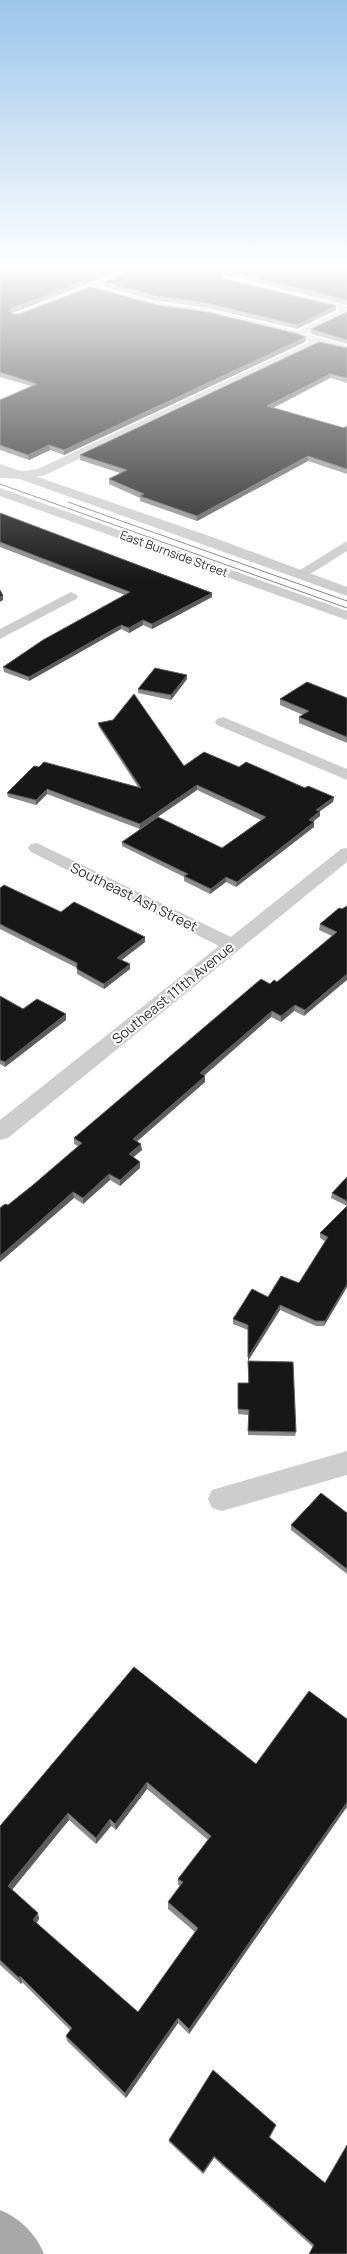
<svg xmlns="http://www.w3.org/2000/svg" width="347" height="2254" font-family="Manrope,sans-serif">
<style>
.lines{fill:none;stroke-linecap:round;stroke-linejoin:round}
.minor{fill:#cdcdcd;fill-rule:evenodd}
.tertiary{fill:#cdcdcd;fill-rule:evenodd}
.primary{fill:#a8a8a8;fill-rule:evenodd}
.tram{stroke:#858585;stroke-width:1}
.wall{fill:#8b8b8b;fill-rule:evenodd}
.shaded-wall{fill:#5d5d5d}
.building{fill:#171717;stroke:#5d5d5d;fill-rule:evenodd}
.labels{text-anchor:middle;stroke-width:4;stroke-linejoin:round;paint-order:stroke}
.far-street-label{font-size:12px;fill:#303030;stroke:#fff}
.street-label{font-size:14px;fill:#303030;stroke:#fff}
</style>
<rect width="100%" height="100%" fill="#fff"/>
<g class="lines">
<path class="minor" d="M142 264H155L99 287 157 302 207 309 297 331 340 310 304 301V297L308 296 347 306V315L307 334 347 346V352L319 345 45 475 25 479 0 478V470L25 471 38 469 309 342 294 336 207 315 157 308 90 290 20 317H12L11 315Z
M347 541V551L304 578 299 579 292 575Z
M71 592 78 596 76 599 0 639V629Z
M223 717 347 769V780L217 725 215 722 217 719Z
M37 843 231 937 341 849 347 848V862L8 1138 0 1140V1120L219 946 31 852 28 848 31 844Z
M347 1451V1475L222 1511 212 1508 208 1499 212 1490 222 1487Z"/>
<path class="tertiary" d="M0 464 212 537 347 587V596L0 472Z
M0 488 347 611V620L0 496Z"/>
<path class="primary" d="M0 2210C20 2218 36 2234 44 2254H0Z"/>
<path class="tram" d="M0 484 347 608
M68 502 347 601"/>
</g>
<path class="wall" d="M0 264H139L11 313 12 314 157 305 305 342 64 455 50 450 29 460 0 450V400L31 386 0 377Z
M146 264H347V305L225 275 221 276 222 278 336 310 297 329 207 308 157 301 104 287V282Z
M347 312V344L311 334V329Z
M347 348V383L330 378 273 408 344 428 347 426V474L308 461 197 521 140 501V498L109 484V479L120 473 80 460V455Z
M0 513 212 593V597L152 629 143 625 129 633 121 629 29 681 4 672 3 667 125 595 0 547Z
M187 675V679L171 700 138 693V689Z
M347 698V743L299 723V717L303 715 280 705V699Z
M98 723 184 766 239 767 334 797 333 802 320 811V816L313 821 314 827 236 887 226 882 210 894 184 881V877L122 846V842L222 848 261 820 197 790 140 829 47 794 36 805 8 797 7 793 34 766 138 787 99 727Z
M0 888 61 912 145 937V942L121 960 130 964V969L104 989 77 974V968L0 929Z
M347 906 304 1016 294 1011 281 1022 271 1017 204 1076H205V1082L137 1141 142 1150 133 1157 140 1162V1168L120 1186 110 1180 83 1204 74 1198 0 1262V1208L8 1205 33 1185 78 1146 74 1144V1138L270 984 277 982 332 936 319 930 320 924 342 909Z
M0 996 23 1009 66 1020 5 1067 0 1064Z
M347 1177V1287L324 1326H316L280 1310 248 1361V1330L233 1324V1319L268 1297 299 1283 325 1241 320 1238V1233L347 1206 331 1198 332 1193Z
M248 1361 296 1432 295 1436 248 1435V1415L238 1414V1383H248Z
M347 1513V1574L291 1530V1525Z
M134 1667 256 1764 347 1719V1809L346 1808 189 2034 178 2023 126 2098 67 2041 66 2036 70 2030 22 1982 21 1984 0 1965V1826ZM147 1789 208 1840 178 1879V1885L180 1886 168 1902V1909L195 1932 138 2012 37 1923 39 1919 12 1890 69 1820 96 1844 111 1826 116 1830Z
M276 2125 275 2127 270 2138 347 2254 313 2247 214 2158 203 2174 169 2142V2140Z"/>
<path class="shaded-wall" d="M127 264H139L10 314V309Z
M225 270V275L221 276V272Z
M336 306V310L297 329V325Z
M306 337 305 342 64 455V450Z
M330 374V378L267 411V406Z
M49 445 50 450 29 460 28 455Z
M308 456V461L197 521V516Z
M212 593V597L152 629V624Z
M3 596V600L0 602V597Z
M143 620V625L129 633V628Z
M121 625V629L29 681V677Z
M187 675V679L171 700V695Z
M197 785V790L140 829V824Z
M47 789V794L36 805V800Z
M334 797 333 802 316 814V810Z
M320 811V816L309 825V820Z
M314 822V827L236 887 237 882Z
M226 877V882L210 894 211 889Z
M145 937V942L118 963 117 958Z
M130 964V969L104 989V984Z
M347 974V980L304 1016 305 1010Z
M295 1005 294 1011 281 1022V1016Z
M272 1011 271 1017 200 1079V1073Z
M66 1014V1020L5 1067V1062Z
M205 1076V1082L133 1145V1139Z
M141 1144 142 1150 129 1161V1154Z
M140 1162V1168L120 1186V1180Z
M109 1174 110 1180 83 1204V1198Z
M73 1192 74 1198 0 1262V1256Z
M347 1284V1287L324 1326 325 1321Z
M280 1305V1310L248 1361V1357Z
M147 1782V1789L116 1830 115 1824Z
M347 1802 346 1808 189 2034V2029Z
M68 1813 69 1820 10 1892 8 1886Z
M110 1819 111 1826 96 1844V1838Z
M38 1913 39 1919 34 1926 33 1920Z
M20 1976 22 1982 21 1984 19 1978Z
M178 2018V2023L126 2098 125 2093Z
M214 2156V2158L203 2174V2172Z"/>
<path class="building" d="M0 264H127L10 309 12 314H20L90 287 157 305 207 312 294 333 306 337 64 450 49 445 28 455 0 445V400L37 384 0 372Z
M146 264H347V300L225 270 221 272 222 278 336 306 297 325 207 303 157 296 104 282Z
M347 312V340L311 329Z
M319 342 347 348V378L330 374 267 406 344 428 347 426V469L308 456 197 516 140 496 144 494 109 479 127 470 80 455Z
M0 513 212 593 152 624 143 620 129 628 121 625 29 677 3 667 43 640 130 592 0 542Z
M0 590 3 596 0 597Z
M155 668 187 675 171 695 138 689Z
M307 682 347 698V737L299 717 309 711 280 699Z
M134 694 184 766 204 752 239 767 246 762 305 788 308 786 334 797 316 810 320 811 309 820 314 822 237 882 226 877 211 889 184 876 188 874 122 842 158 817 222 848 266 817 197 785 140 824 47 789 36 800 7 793 34 766 39 767 44 762 141 788 98 723 113 720Z
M4 885 61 912 74 902 145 937 117 958 130 964 104 984 77 969V963L0 924V888Z
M347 906V974L305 1010 295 1005 281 1016 272 1011 200 1073 205 1076 133 1139 141 1144 129 1154 140 1162 120 1180 109 1174 83 1198 73 1192 0 1256V1208L5 1204 8 1205 33 1185 82 1143 74 1138 261 979 270 984 274 980 277 982 337 932 320 924 339 908 342 909Z
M0 996 23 1009 37 999 66 1014 5 1062 0 1060Z
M347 1177V1201L332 1193Z
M347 1206V1284L325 1321H316L280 1305 248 1357V1325L233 1319 252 1289 268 1297 281 1276 299 1283 328 1237 320 1233Z
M248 1361 293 1362 296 1432 248 1431 249 1410 238 1409V1383H249Z
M321 1493 347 1513V1569L291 1525Z
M134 1667 256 1764 309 1691 347 1719V1802L189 2029 178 2018 125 2093 66 2036 72 2028 20 1976 19 1978 0 1960V1826ZM147 1782 211 1836 178 1879 183 1882 168 1902 198 1928 138 2012 33 1920 38 1913 8 1886 68 1813 96 1838 110 1819 115 1824Z
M213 2070 276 2125 269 2137 325 2183 347 2145V2254H309L314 2245 214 2156 203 2172 169 2140Z"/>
<linearGradient id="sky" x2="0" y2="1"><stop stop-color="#9bc5ea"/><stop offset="0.46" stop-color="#fff"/><stop offset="1" stop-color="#fff" stop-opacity="0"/></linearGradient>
<rect width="347" height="579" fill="url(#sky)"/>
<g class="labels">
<g class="far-street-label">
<text transform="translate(174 554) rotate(20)" y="4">East Burnside Street</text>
</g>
<g class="street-label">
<text transform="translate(134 897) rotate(26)" y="5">Southeast Ash Street</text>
<text transform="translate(173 993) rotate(-39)" y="5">Southeast 111th Avenue</text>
</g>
</g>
</svg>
